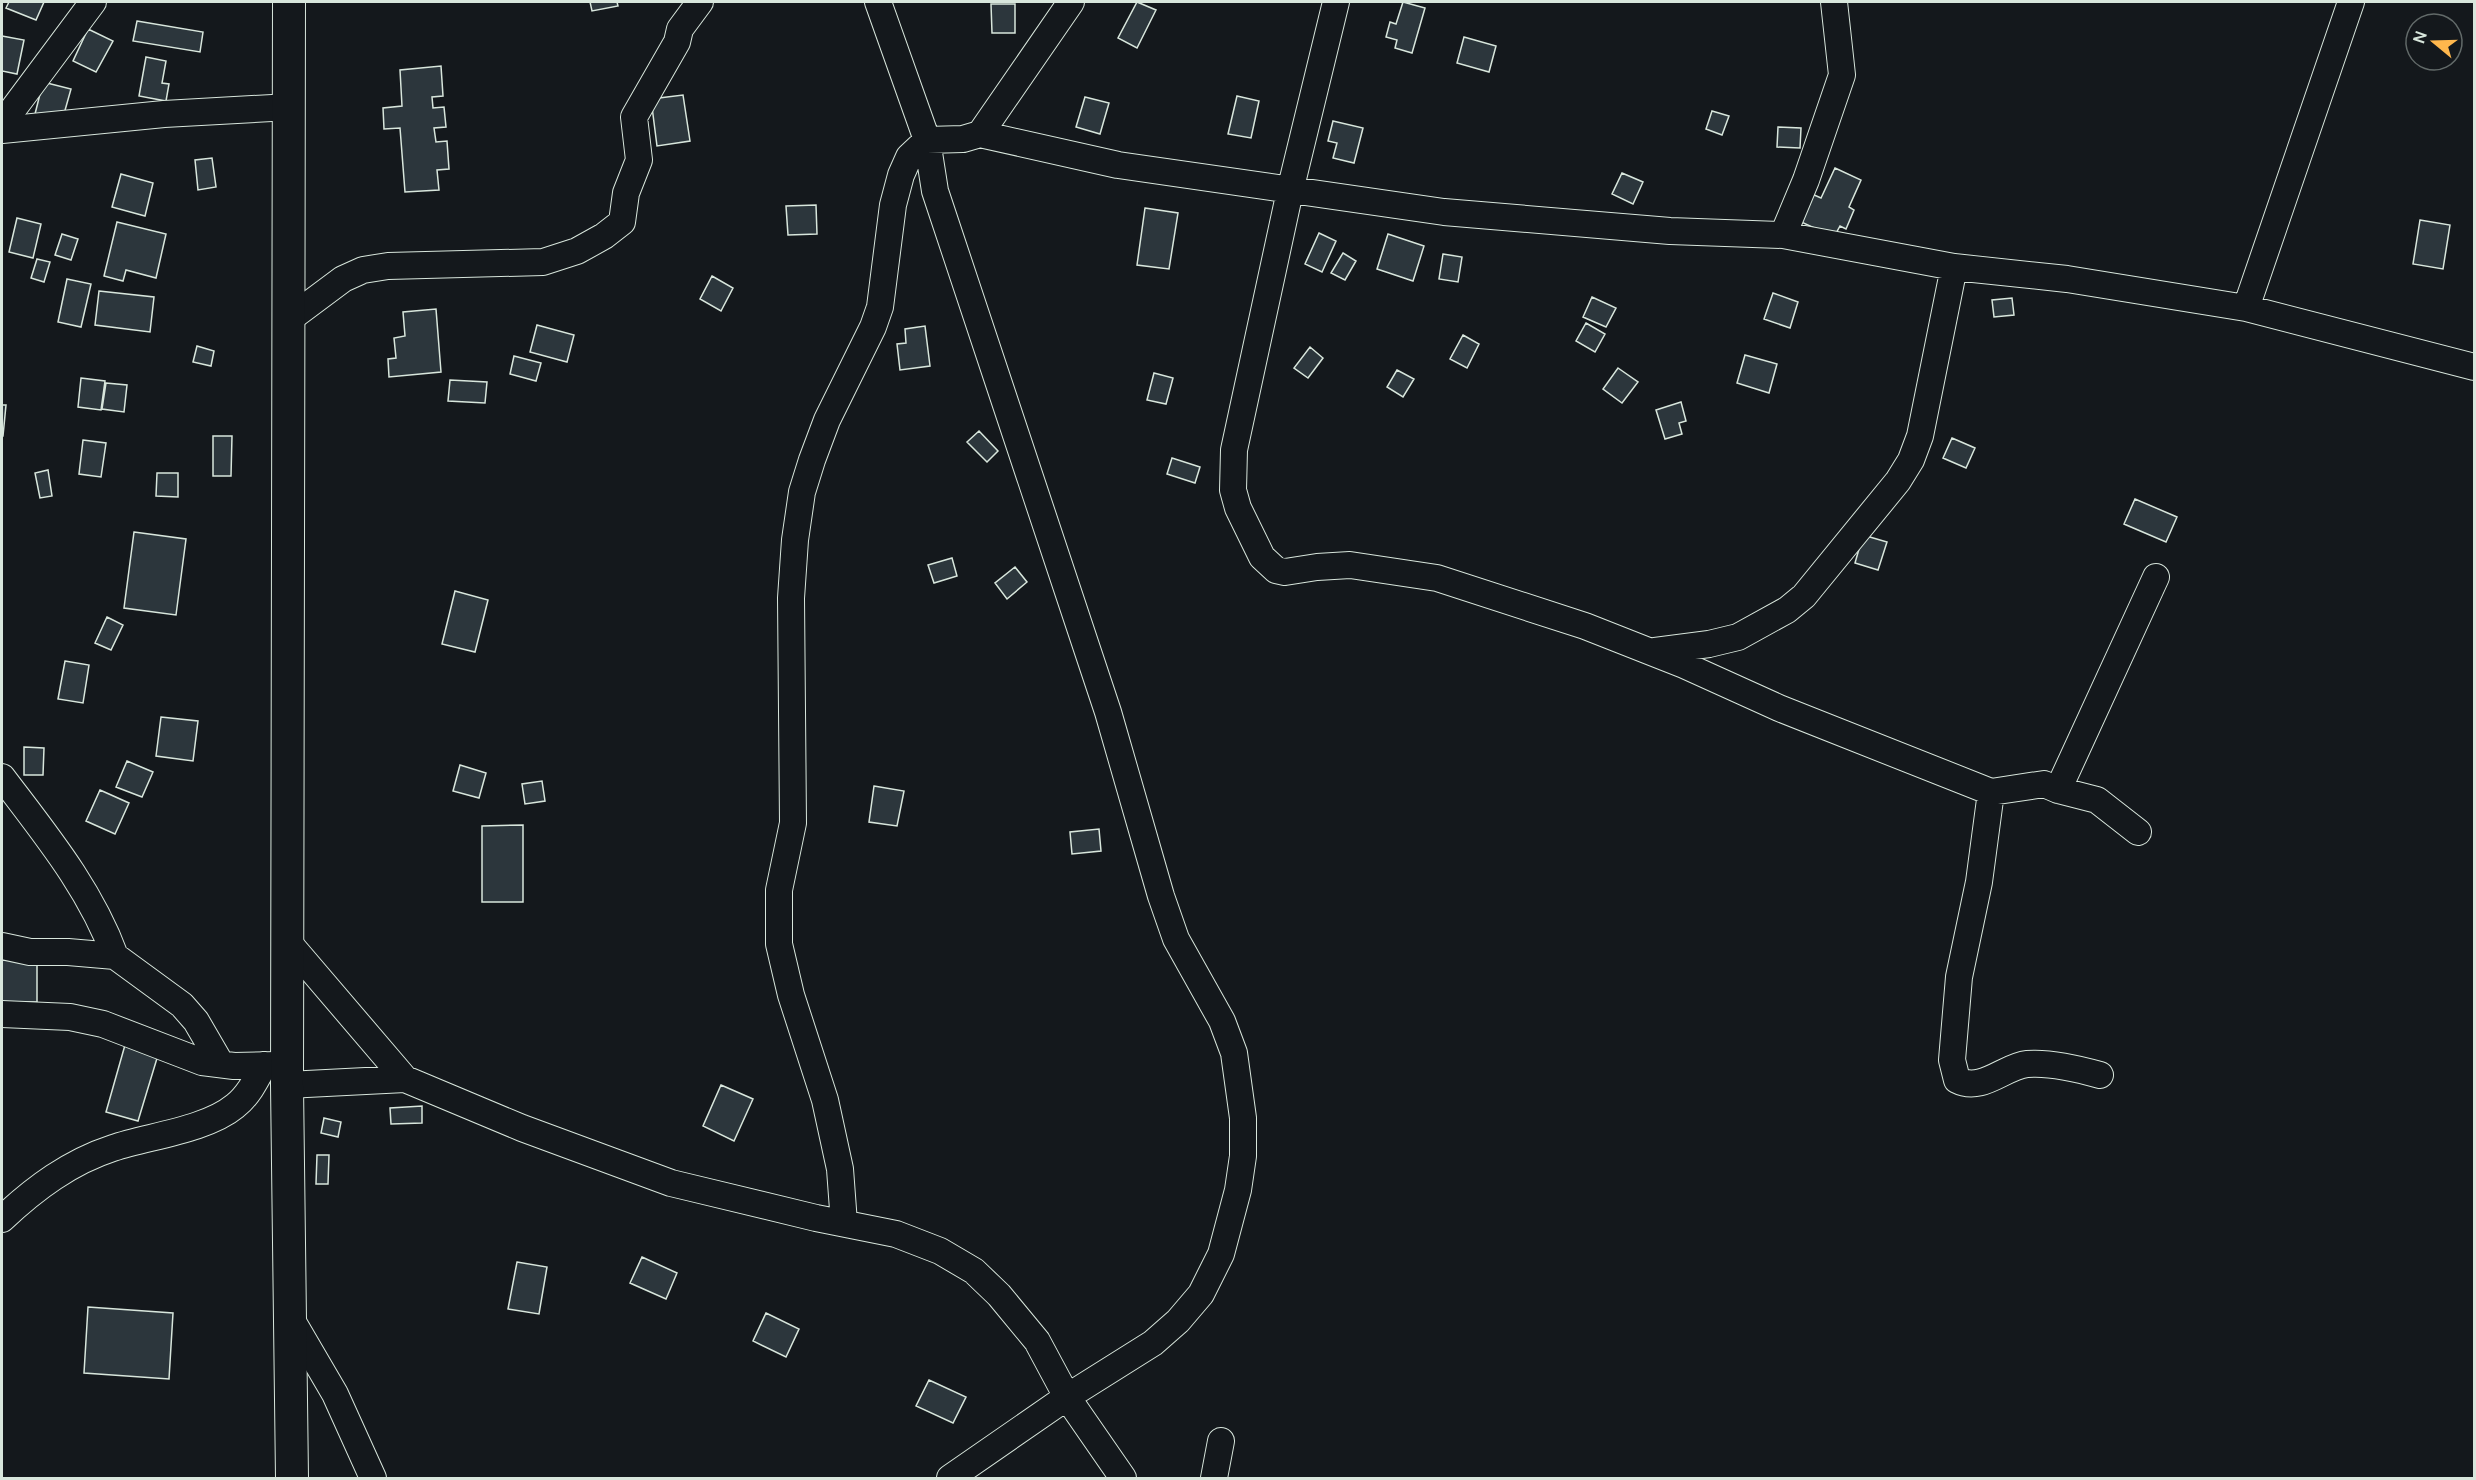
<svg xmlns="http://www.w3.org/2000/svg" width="2476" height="1480" font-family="Manrope,sans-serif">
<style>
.building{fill:#2c363c;stroke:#d8e6dc;stroke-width:1.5}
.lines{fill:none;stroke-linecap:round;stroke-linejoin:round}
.minor-casing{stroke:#d8e6dc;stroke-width:28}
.major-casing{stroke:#d8e6dc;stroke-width:34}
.minor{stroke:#14181c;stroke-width:26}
.major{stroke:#14181c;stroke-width:32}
</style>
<rect width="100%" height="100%" fill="#14181c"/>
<path class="building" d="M9 2H44L36 20 6 8Z
M590 2H617L618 6 592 11Z
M1137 2 1156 10 1137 48 1118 38Z
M1403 2 1425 8 1412 53 1395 48 1397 40 1386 37 1390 22 1396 24Z
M991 4H1015V33H992Z
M137 21 203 32 200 52 133 41Z
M88 29 113 41 96 72 73 61Z
M2 36 24 40 17 74 2 71Z
M1464 37 1496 46 1489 72 1457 63Z
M146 57 166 61 162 83 169 84 166 101 139 96Z
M441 66 443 96 432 97 433 108 444 107 446 127 434 128 436 142 447 141 449 169 437 170 439 190 405 192 400 128 384 129 383 108 402 106 400 70Z
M43 82 71 89 62 121 35 114Z
M683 95 690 141 657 146 651 99Z
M1237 96 1259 101 1251 138 1228 134Z
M1085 97 1109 103 1100 134 1076 127Z
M1712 111 1729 116 1722 135 1706 129Z
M1333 121 1363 128 1354 163 1333 158 1337 143 1328 141Z
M1778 127 1801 128 1800 148 1777 147Z
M212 158 216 187 198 190 195 160Z
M1835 168 1861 180 1849 207 1854 210 1846 229 1840 226 1834 237 1799 221 1812 194 1821 198Z
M1622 173 1643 182 1633 204 1612 194Z
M121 174 153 183 145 216 112 207Z
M816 205 817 234 788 235 786 206Z
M1145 208 1178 213 1169 269 1137 265Z
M17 218 41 224 33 258 9 252Z
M2420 220 2450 225 2443 269 2413 264Z
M117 222 166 234 156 278 126 270 123 281 104 276Z
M1319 233 1336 241 1322 272 1305 264Z
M62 234 78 239 71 260 55 255Z
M1388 234 1424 246 1413 281 1377 269Z
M1343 253 1356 261 1345 280 1331 273Z
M1443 254 1462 257 1458 282 1439 279Z
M37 259 50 262 44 282 31 278Z
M712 276 733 288 721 311 700 299Z
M67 279 91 284 81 327 58 322Z
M99 291 154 297 150 332 95 325Z
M1773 293 1798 302 1790 328 1764 319Z
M1592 297 1616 308 1606 327 1583 317Z
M2012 298 2014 315 1994 317 1992 300Z
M436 309 441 372 389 377 388 359 396 358 394 338 405 336 403 312Z
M1586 323 1605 334 1595 352 1576 341Z
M537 325 574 335 567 362 530 352Z
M925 326 930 366 900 370 897 344 906 343 905 329Z
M1463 335 1479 344 1467 368 1450 359Z
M197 346 214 351 211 366 193 362Z
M1310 347 1323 358 1308 378 1294 368Z
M1745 355 1777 364 1769 393 1737 383Z
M514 356 541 363 536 381 510 374Z
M1618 368 1638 382 1622 403 1603 389Z
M1397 370 1414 379 1403 397 1387 387Z
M1154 373 1173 378 1166 404 1147 400Z
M81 378 105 381 101 410 78 407Z
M450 380 487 382 485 403 448 401Z
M106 383 127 385 124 412 102 409Z
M1681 402 1686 421 1679 423 1682 434 1665 439 1656 410Z
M2 405H6L3 436H2Z
M979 431 998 451 987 462 967 442Z
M213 436H232L231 476H213Z
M1952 438 1975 448 1966 468 1943 458Z
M83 440 106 443 101 477 79 474Z
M1172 458 1200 467 1195 483 1167 474Z
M48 470 52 496 40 498 35 473Z
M157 473H178V497L156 496Z
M2135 499 2177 517 2166 542 2124 524Z
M134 532 186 539 176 615 124 608Z
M1863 535 1887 542 1878 570 1855 563Z
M952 558 957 576 934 583 928 565Z
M1015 567 1027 582 1007 599 995 583Z
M455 591 488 600 475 652 442 644Z
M107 617 123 625 111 650 95 643Z
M65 661 89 665 83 703 58 699Z
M161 717 198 721 193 761 156 756Z
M24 747 44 748 43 775H24Z
M127 761 153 772 142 797 116 787Z
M460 765 486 773 479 798 453 791Z
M542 781 545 801 525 804 522 784Z
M874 786 904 791 897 826 869 822Z
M100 790 129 803 115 834 86 821Z
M523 825V902H482V826Z
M1099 829 1101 851 1072 854 1070 832Z
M2 960H37V1002H2Z
M125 1045 158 1055 138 1121 106 1112Z
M721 1085 753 1099 734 1141 703 1126Z
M422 1106V1123L391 1124 390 1108Z
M324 1118 341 1122 338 1137 321 1133Z
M317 1155H329L328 1184H316Z
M642 1257 677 1273 666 1299 630 1283Z
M517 1262 547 1267 539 1314 508 1309Z
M88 1307 173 1313 169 1379 84 1373Z
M766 1313 799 1329 786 1357 753 1341Z
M929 1380 966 1397 953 1423 916 1406Z"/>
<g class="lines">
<defs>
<path id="minor" d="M878 2 927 140 935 191 1108 712 1161 896 1176 939 1222 1021 1234 1053 1243 1118V1156L1238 1190 1221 1254 1201 1294 1178 1321 1153 1343 1067 1397 950 1478
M1336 2 1290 191 1234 450 1233 490 1238 508 1262 557 1276 570 1285 572 1317 567 1350 565 1437 578 1585 626 1684 665 1779 708 1991 792 2044 784 2058 790 2097 800 2138 832
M2 124 93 2
M2 130 164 114 290 107
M980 134 1118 165 1444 212 1670 231 1783 235 1954 267 2067 279 2246 308 2474 367
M1783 235 1806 180 1842 75 1834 2
M2246 308 2351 2
M288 320 343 279 363 270 388 266 543 262 577 251 604 236 622 222 626 193 639 160 634 117 677 42 680 29 700 2
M1655 651 1709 644 1738 637 1787 610 1804 596 1898 481 1911 460 1920 436 1954 267
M2 777C45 834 90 888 115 956
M2058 790 2156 577
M1991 792 1979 882 1959 977 1952 1060 1957 1080C1982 1093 2005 1066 2027 1064 2049 1062 2079 1069 2100 1075
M288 942 405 1079
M2 946 30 952H68L115 956 182 1005 196 1021 221 1064
M2 1014 70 1017 103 1024 202 1062 234 1066 278 1065
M287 1085 405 1079 522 1128 671 1183 816 1218 896 1234 940 1251 974 1271 999 1295 1037 1341 1067 1397 1123 1478
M2 1219C35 1188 70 1162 113 1148 149 1136 206 1130 235 1106 248 1096 256 1080 264 1065
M844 1223 840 1169 825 1100 791 995 779 944V890L793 823 791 598 795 540 802 492 812 460 827 420 873 327 880 307 893 205 901 175 909 157 927 140 963 139 980 134 1071 2
M290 1317 335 1394 373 1478
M1214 1478 1221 1441"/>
<path id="major" d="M289 2 287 1085 292 1478"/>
</defs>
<use href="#minor" class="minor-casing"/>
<use href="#major" class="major-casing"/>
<use href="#minor" class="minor"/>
<use href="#major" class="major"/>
</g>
<rect width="2476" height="1480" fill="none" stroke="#d8e6dc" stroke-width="6"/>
<g transform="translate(2434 42) rotate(289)"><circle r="28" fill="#14181c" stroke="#626a69" stroke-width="1.5"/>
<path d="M0-4.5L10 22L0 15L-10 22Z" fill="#ffb74d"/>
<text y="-9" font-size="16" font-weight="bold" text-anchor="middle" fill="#d8e6dc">N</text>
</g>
</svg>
